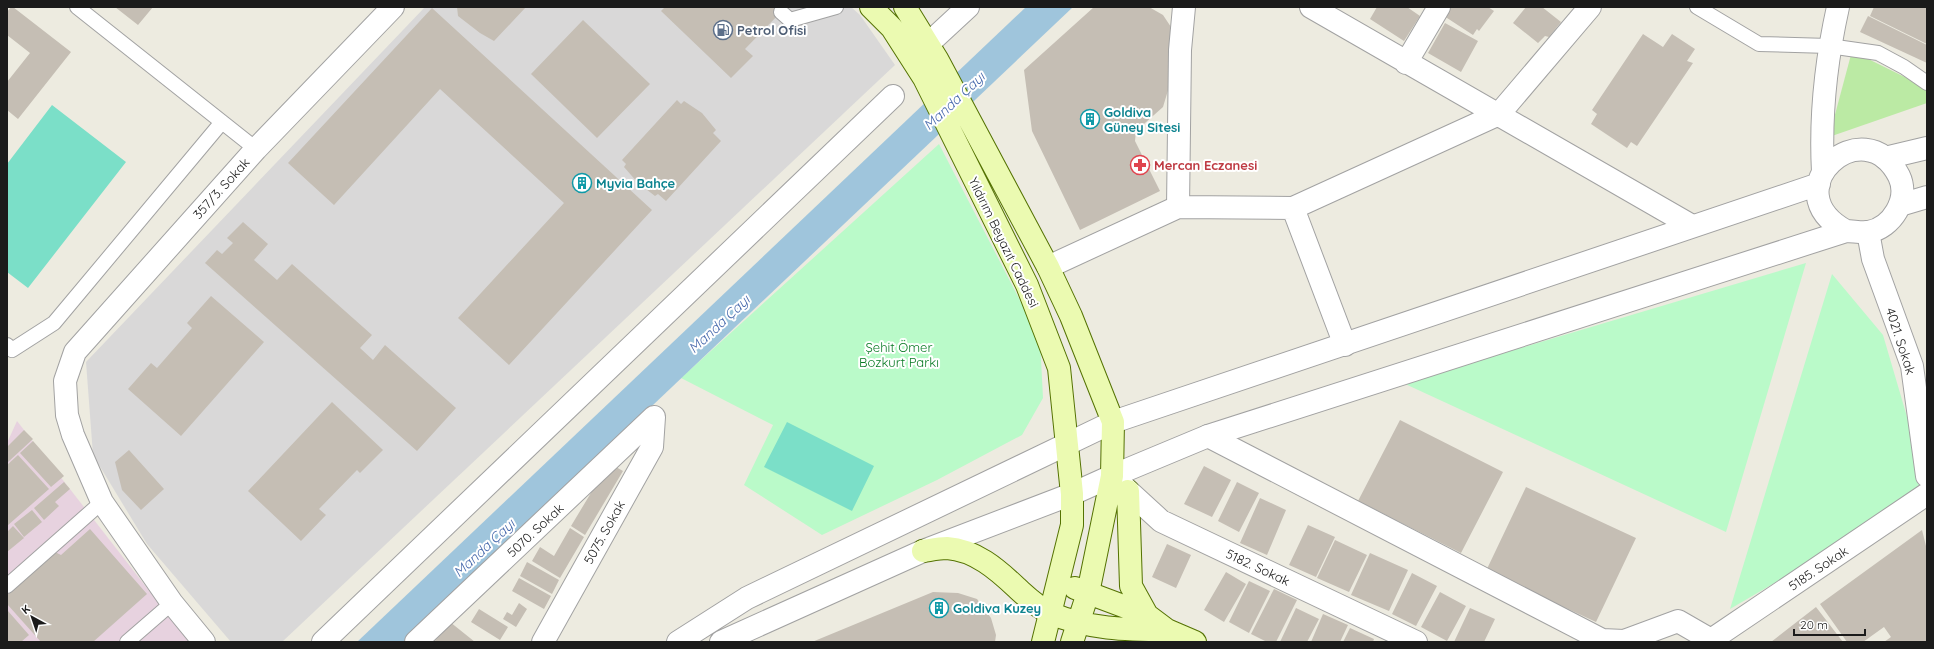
<svg xmlns="http://www.w3.org/2000/svg" width="1934" height="649" font-family="Quicksand,sans-serif">
<style>
.residential{fill:#d9d8d8}
.industrial{fill:#e7d2df}
.grass{fill:#bbeaa4}
.park{fill:#bafac9}
.pitch{fill:#7bdfc8}
.water{fill:#9fc5dc}
.building{fill:#c5beb4}
.lines{fill:none;stroke-linecap:round;stroke-linejoin:round}
.service-casing{stroke:#a2a2a2;stroke-width:16}
.minor-casing{stroke:#a2a2a2;stroke-width:24}
.tertiary-casing{stroke:#a2a2a2;stroke-width:24}
.secondary-casing{stroke:#547202;stroke-width:24}
.service{stroke:#fff;stroke-width:14}
.minor{stroke:#fff;stroke-width:22}
.tertiary{stroke:#fff;stroke-width:22}
.secondary{stroke:#ebfab1;stroke-width:22}
.labels{text-anchor:middle;stroke-width:4;stroke-linejoin:round;paint-order:stroke}
.service-label{font-size:13px;font-weight:bold;fill:#4e5e75;stroke:#fff;text-anchor:start}
.culture-label{font-size:13px;font-weight:bold;fill:#0d838f;stroke:#fff;text-anchor:start}
.health-label{font-size:13px;font-weight:bold;fill:#be3a42;stroke:#fff;text-anchor:start}
.street-label{font-size:13px;fill:#1b1b1b;stroke:#fff}
.park-label{font-size:13px;fill:#097a24;stroke:#fff}
.water-label{font-size:14px;font-style:italic;fill:#4769ac;stroke:#fff}
</style>
<rect width="100%" height="100%" fill="#edebe0"/>
<path class="residential" d="M425 7H851L860 15 895 65 282 642H231L147 544 93 455 86 362Z"/>
<path class="industrial" d="M17 421 189 642H7V443Z"/>
<path class="grass" d="M1852 51 1927 88V103L1829 137Z"/>
<path class="park" d="M939 144 1040 339 1043 398 1022 435 937 480 822 535 744 485 773 425 681 378Z
M1806 263 1726 532 1403 383Z
M1832 274 1883 335 1927 485V494L1730 609Z"/>
<path class="pitch" d="M52 105 126 162 28 288 7 272V164Z
M787 422 874 466 852 511 764 467Z"/>
<path class="water" d="M1026 7H1073L403 642H357Z"/>
<path class="building" d="M11 7H13L71 52 18 119 7 110V82L30 53 7 35V12Z
M115 7H153L138 25Z
M457 7H526L494 41 480 33 458 16Z
M665 7H786L745 49 753 56 731 78 661 11Z
M1094 7H1149L1163 15 1171 27 1169 87 1163 107 1136 131 1135 141 1160 191 1080 230 1032 131 1024 70Z
M1377 7H1407L1420 16 1404 41 1370 19Z
M1450 7H1488L1494 11 1479 31 1477 29 1473 35 1444 16Z
M1526 7H1542L1561 22 1549 37 1545 36 1538 43 1513 23Z
M1874 7H1927V44L1870 16Z
M432 8 652 210 509 365 458 318 564 203 440 89 334 205 288 163Z
M1868 16 1927 45V63L1860 32Z
M583 20 650 84 597 138 531 74Z
M1445 23 1478 41 1461 72 1428 53Z
M1643 34 1663 47 1672 34 1695 49 1687 61 1693 63 1637 146 1631 142 1627 148 1591 124 1597 114 1592 110Z
M677 100 681 104 684 101 702 113 716 130 713 133 721 141 666 201 658 194 655 196 638 183 624 167 626 164 622 160Z
M243 222 268 244 254 260 277 280 292 264 372 335 360 348 373 360 385 345 456 408 417 451 205 263 217 250 222 254 233 243 227 238Z
M211 296 264 342 181 436 128 389 151 363 157 368 192 328 187 323Z
M332 402 383 450 360 473 357 470 319 509 326 515 301 541 248 491Z
M1400 420 1503 472 1461 553 1358 501Z
M24 430 33 439 7 463V447Z
M33 441 64 476 51 487 20 453Z
M129 450 164 489 141 510 122 490 115 462Z
M18 455 49 489 7 526V465Z
M609 463 623 471 585 535 571 526Z
M1204 466 1231 480 1212 517 1184 504Z
M64 482 70 489 55 502 59 506 44 520 34 508Z
M1237 482 1259 493 1239 532 1218 521Z
M1526 487 1636 538 1596 622 1486 571Z
M1260 498 1286 510 1267 555 1240 543Z
M32 510 42 522 24 537 14 524Z
M1308 525 1335 537 1316 577 1289 565Z
M13 526 24 538 7 552V532Z
M570 528 584 537 560 578 532 561 540 547 554 556Z
M90 529 147 594 93 642H41L7 604V595L55 552 61 555Z
M1922 530 1927 550V642H1884L1891 637 1884 627 1863 642H1847L1820 604Z
M1335 540 1367 555 1349 592 1317 578Z
M1167 544 1191 555 1176 588 1152 577Z
M1370 553 1408 570 1389 611 1351 595Z
M527 562 559 580 552 594 520 576Z
M1226 572 1246 584 1224 622 1204 610Z
M1412 573 1437 586 1416 626 1392 614Z
M519 578 551 596 544 609 512 591Z
M1249 581 1270 591 1249 633 1229 622Z
M1274 589 1297 600 1276 642H1267L1251 634Z
M933 592 958 593 977 599 991 618 996 635 995 642H812Z
M1440 592 1466 606 1447 641 1421 627Z
M519 603 527 609 516 627 503 619 507 612 512 615Z
M1816 607 1843 642H1771Z
M1296 608 1319 619 1307 642H1280Z
M1470 608 1495 619 1484 642H1454Z
M479 609 508 627 500 640 471 622Z
M8 611 29 635 21 642H7Z
M1323 614 1348 625 1340 642H1311Z
M450 622 475 642H434Z
M1350 628 1374 639 1373 642H1343Z"/>
<g class="lines">
<defs>
<path id="service" d="M77 7 256 149
M1697 7 1759 44 1829 46 1878 53 1904 67 1927 83
M781 12 790 20 836 7
M7 345 12 350 54 323 222 122
M7 586 102 502
M127 642 172 603"/>
<path id="minor" d="M1311 7 1692 226
M928 44 968 7
M1406 63 1439 7
M1885 158 1927 148
M1823 172C1820 117 1826 61 1838 7
M1900 205 1927 197
M1178 207 1180 50 1184 7
M1293 208 1345 345
M1868 232 1873 259 1912 366 1927 476
M1048 267 1178 207 1293 208 1499 114 1590 7
M1208 436 1602 640 1624 641 1678 621 1711 640
M323 642 893 96
M416 642 654 417
M543 642 652 447 654 417
M678 642 747 598 1113 422
M721 642 923 551 1072 494 1112 476 1161 521 1416 642
M1712 642 1711 640 1927 494"/>
<path id="tertiary" d="M1113 422 1819 184
M1112 476 1208 436 1846 231C1853 231 1861 233 1868 232 1892 228 1910 199 1899 176 1864 107 1771 190 1846 231
M204 642 172 603 102 502 73 435 67 415 65 381 75 352 256 149 393 7"/>
<path id="secondary" d="M871 7 892 28 924 78 1027 285 1059 368 1072 494V525L1043 642
M905 7 937 59 1048 267 1071 316 1113 422 1112 476 1088 593 1072 642
M1128 491 1131 586 1147 615
M923 551C930 550 939 548 947 548 975 550 997 569 1017 588 1027 597 1037 607 1050 613 1087 629 1127 630 1167 630
M1075 588 1147 615 1167 630 1195 642"/>
</defs>
<use href="#service" class="service-casing"/>
<use href="#minor" class="minor-casing"/>
<use href="#tertiary" class="tertiary-casing"/>
<use href="#secondary" class="secondary-casing"/>
<use href="#service" class="service"/>
<use href="#minor" class="minor"/>
<use href="#tertiary" class="tertiary"/>
<use href="#secondary" class="secondary"/>
</g>
<defs>
<symbol id="fuel-ring" viewBox="-11 -11 22 22"><circle r="9.5" fill="#fff" stroke="#5c6f8a" stroke-width="1.5"/><path d="M-5.5-6h7V0h2V4h1.3V-2.5L3-4.5l.8-.8L6-3V5H2.5V1h-1V6h-7ZM-4.2-4.7v3.2H.2V-4.7Z" fill="#5c6f8a"/></symbol>
<symbol id="building-ring" viewBox="-11 -11 22 22"><circle r="9.5" fill="#fff" stroke="#0f9aa8" stroke-width="1.5"/><path d="M-4-6H4V6H1V3H-1V6H-4ZM-2.5-4.3h1.7v1.8h-1.7ZM.8-4.3h1.7v1.8H.8ZM-2.5-1h1.7V.8h-1.7ZM.8-1h1.7V.8H.8Z" fill="#0f9aa8"/></symbol>
<symbol id="pharmacy-ring" viewBox="-11 -11 22 22"><circle r="9.5" fill="#fff" stroke="#e0444e" stroke-width="1.5"/><path d="M-2-6h4v4h4v4h-4v4h-4v-4h-4v-4h4Z" fill="#e0444e"/></symbol>
</defs>
<g fill-rule="evenodd">
<use href="#fuel-ring" x="712" y="19" width="22" height="22"/>
<use href="#building-ring" x="1079" y="108" width="22" height="22"/>
<use href="#pharmacy-ring" x="1129" y="154" width="22" height="22"/>
<use href="#building-ring" x="571" y="172" width="22" height="22"/>
<use href="#building-ring" x="928" y="597" width="22" height="22"/>
</g>
<g class="labels">
<g class="service-label">
<text x="737" y="35">Petrol Ofisi</text>
</g>
<g class="culture-label">
<text x="1104" y="117">Goldiva<tspan x="1104" dy="15">Güney Sitesi</tspan></text>
<text x="596" y="188">Myvia Bahçe</text>
<text x="953" y="613">Goldiva Kuzey</text>
</g>
<g class="health-label">
<text x="1154" y="170">Mercan Eczanesi</text>
</g>
<g class="street-label">
<text transform="translate(221 188) rotate(-48)" y="5">357/3. Sokak</text>
<text transform="translate(1004 242) rotate(64)" y="5">Yıldırım Beyazıt Caddesi</text>
<text transform="translate(1901 341) rotate(72)" y="5">4021. Sokak</text>
<text transform="translate(535 530) rotate(-43)" y="5">5070. Sokak</text>
<text transform="translate(604 532) rotate(-61)" y="5">5075. Sokak</text>
<text transform="translate(1258 567) rotate(25)" y="5">5182. Sokak</text>
<text transform="translate(1818 568) rotate(-34)" y="5">5185. Sokak</text>
</g>
<g class="park-label">
<text x="899" y="352">Şehit Ömer<tspan x="899" dy="15">Bozkurt Parkı</tspan></text>
</g>
<g class="water-label">
<text transform="translate(954 101) rotate(-43)" y="5">Manda Çayı</text>
<text transform="translate(719 324) rotate(-43)" y="5">Manda Çayı</text>
<text transform="translate(484 548) rotate(-43)" y="5">Manda Çayı</text>
</g>
</g>
<rect width="1934" height="649" fill="none" stroke="#1b1b1b" stroke-width="16"/>
<g transform="translate(32 617) rotate(320)" stroke="#ffffff" stroke-width="3" paint-order="stroke">
<path d="M0-3L7 15L0 10L-7 15Z" fill="#1b1b1b"/>
<text y="-6" font-size="11" font-weight="bold" text-anchor="middle" fill="#1b1b1b">K</text>
</g>
<path d="M1794 629v6h71v-6" fill="none" stroke="#1b1b1b" stroke-width="2"/>
<text x="1800" y="629" font-size="12" fill="#1b1b1b" stroke="#ffffff" stroke-width="3" paint-order="stroke">20 m</text>
</svg>
